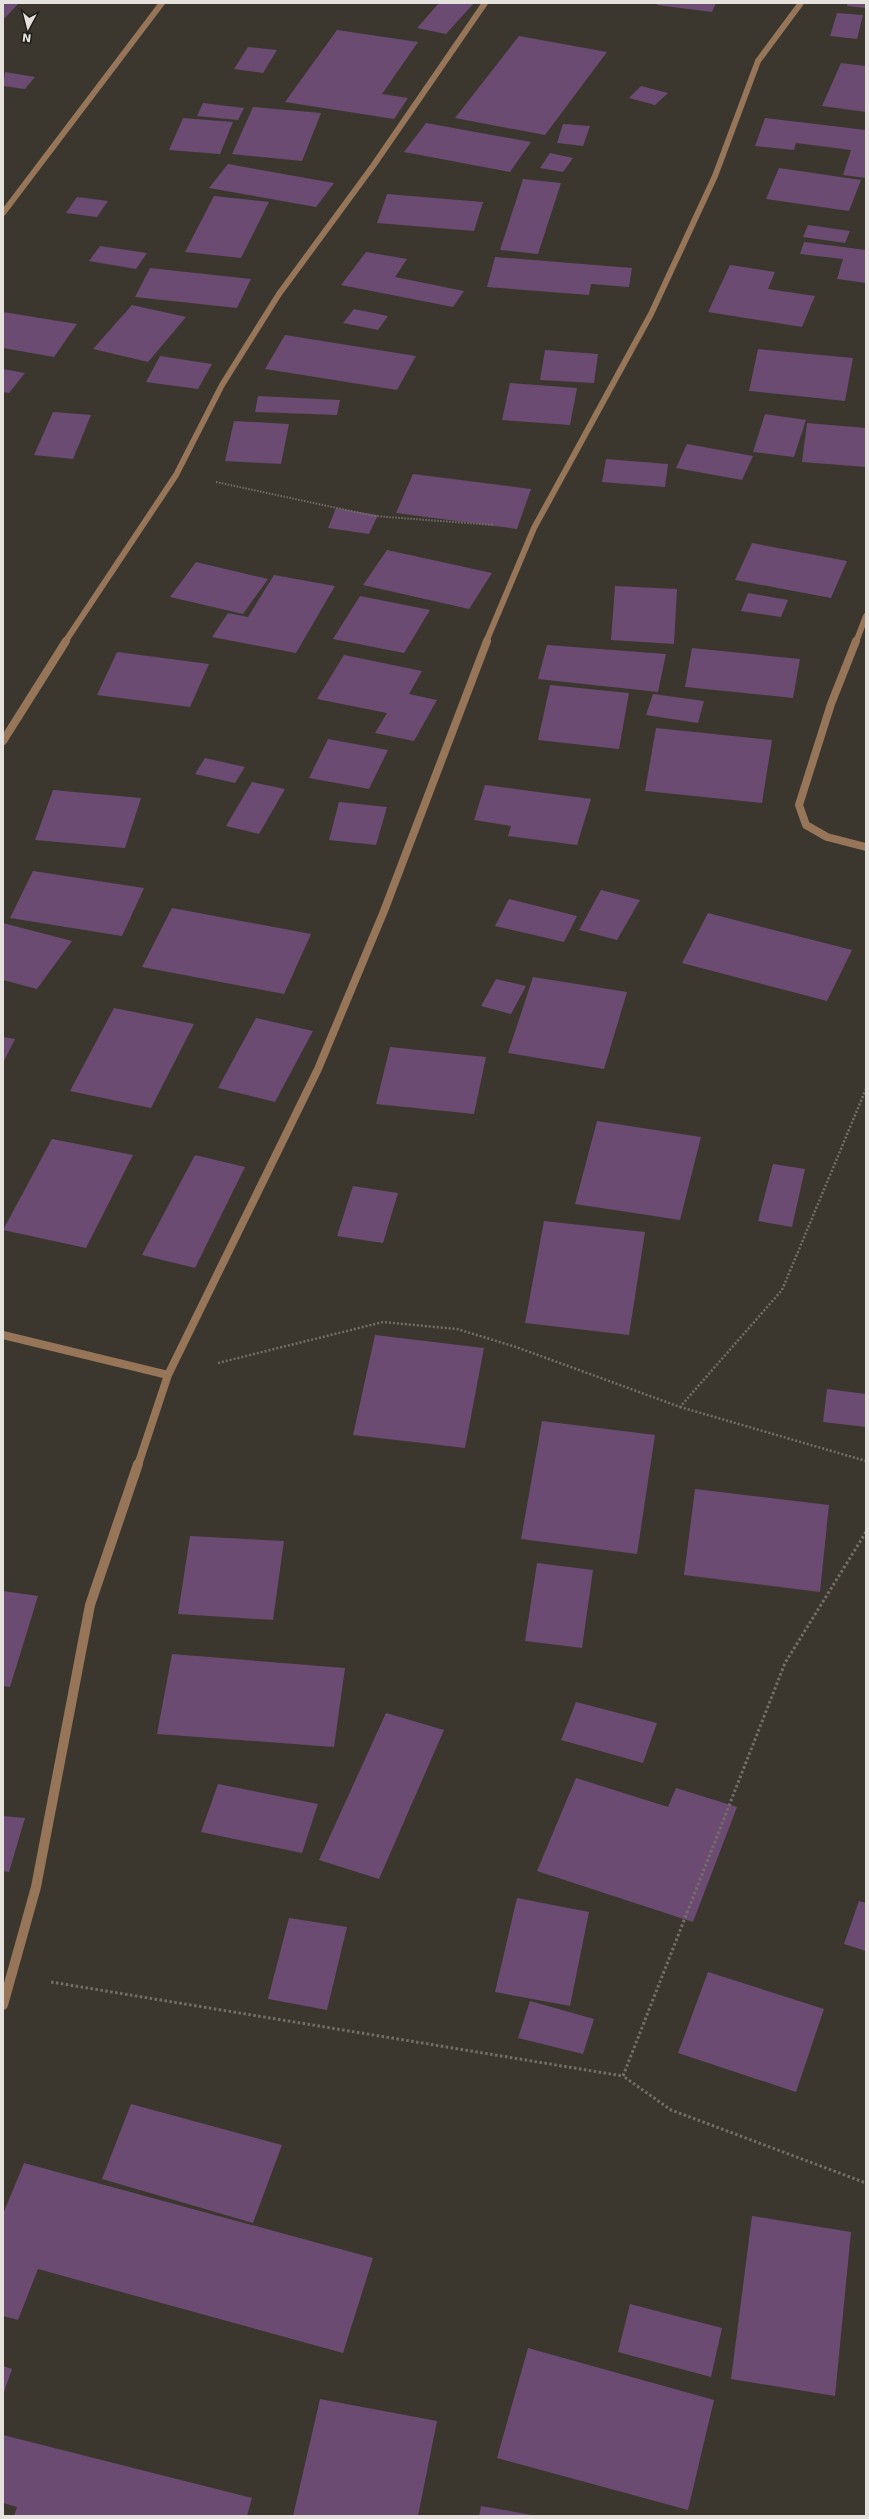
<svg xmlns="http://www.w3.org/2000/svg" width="869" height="2519" font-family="'DejaVu Sans',sans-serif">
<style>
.building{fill:#6b4b72}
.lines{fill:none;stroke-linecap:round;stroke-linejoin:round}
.path-far2{stroke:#736e67;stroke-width:2;stroke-dasharray:1.5 1.5;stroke-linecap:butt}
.path-far1{stroke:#736e67;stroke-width:2.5;stroke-dasharray:2 2;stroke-linecap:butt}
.path{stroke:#736e67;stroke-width:3;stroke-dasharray:2.5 2.5;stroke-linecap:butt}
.minor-far2{stroke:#977558;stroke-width:6}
.minor-far1{stroke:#977558;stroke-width:8}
.minor{stroke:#977558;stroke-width:10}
</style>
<rect width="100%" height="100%" fill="#3b362e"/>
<path class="building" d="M3 3H19L5 18 3 17Z
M439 3H474L446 34 417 28Z
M658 3H716L712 12 657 5Z
M848 3H866V8L847 6Z
M837 13 863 15 857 39 830 36Z
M337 30 418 42 382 94 408 98 394 119 285 102Z
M519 36 607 52 545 135 455 118Z
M248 47 277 50 263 73 234 69Z
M841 63 866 66V112L822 106Z
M5 72 35 77 25 89 3 86Z
M641 86 668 93 655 105 629 98Z
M203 103 244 108 238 120 197 116Z
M253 107 321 113 302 161 232 154Z
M183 118 233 122 220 154 169 150Z
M765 118 866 130V178L843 175 851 150 796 143 794 150 755 146Z
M426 123 531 142 510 172 404 152Z
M563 124 590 126 583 146 557 143Z
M550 153 573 158 563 172 540 168Z
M228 164 334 183 316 207 209 188Z
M779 168 861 180 849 211 766 199Z
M523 179 561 183 538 254 500 250Z
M387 194 483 202 474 231 377 223Z
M214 196 269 202 241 258 185 252Z
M77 197 108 201 97 217 66 213Z
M808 225 850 231 845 243 803 237Z
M804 242 866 250V283L837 279 843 259 800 254Z
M100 246 147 253 136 269 89 261Z
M366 252 407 259 395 277 464 291 453 307 341 285Z
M495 257 632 268 629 287 591 284 589 295 487 287Z
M730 265 775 272 768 289 815 296 802 327 708 312Z
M150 268 251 279 237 308 135 297Z
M132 305 186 317 148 362 93 349Z
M354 309 388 316 378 330 343 323Z
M3 312 77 324 54 357 3 348Z
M285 335 416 356 397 390 265 369Z
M758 349 853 358 845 401 749 391Z
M545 350 598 354 594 383 540 380Z
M160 356 212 364 198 389 146 382Z
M3 369 25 373 9 393 3 392Z
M510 383 577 388 570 425 502 420Z
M258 396 340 400 337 415 255 412Z
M53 412 91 415 73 459 34 455Z
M765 414 806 420 794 457 753 452Z
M234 421 289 424 281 464 225 461Z
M807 423 866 428V467L802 462Z
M687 444 753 456 742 480 676 468Z
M606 459 668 464 665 487 602 482Z
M413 474 531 489 517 529 396 513Z
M336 508 378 515 369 534 328 528Z
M752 543 847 561 831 598 735 580Z
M387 550 492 573 469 609 363 585Z
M196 562 268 579 243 614 170 597Z
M274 575 335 586 296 653 212 637 228 613 248 617Z
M615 586 677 589 674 644 611 640Z
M748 593 788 600 781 617 741 611Z
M360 596 430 610 404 653 333 639Z
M547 645 666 654 658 692 538 679Z
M692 648 800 659 793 698 685 687Z
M117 652 209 664 190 707 97 695Z
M344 655 422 671 409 694 437 700 414 741 375 733 387 713 317 699Z
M550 685 629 693 619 749 538 740Z
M653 694 704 701 698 723 646 715Z
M656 728 772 740 762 803 645 791Z
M328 739 388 750 369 789 309 778Z
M205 758 245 767 235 783 195 774Z
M252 782 285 789 259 834 226 826Z
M485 785 591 799 577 845 508 836 511 826 474 820Z
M53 790 141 798 125 848 35 840Z
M339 802 387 807 376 845 329 840Z
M33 871 144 888 122 936 10 918Z
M601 890 640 900 617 940 579 930Z
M509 899 577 916 564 942 495 926Z
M172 908 311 934 284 994 142 967Z
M708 913 852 950 827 1001 682 963Z
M3 923 72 941 37 989 3 980Z
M533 977 627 992 604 1069 508 1053Z
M496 979 526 986 511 1014 481 1006Z
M114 1008 194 1024 151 1108 70 1091Z
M256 1018 313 1031 275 1102 218 1088Z
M3 1037 15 1039 3 1063Z
M390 1047 486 1057 474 1114 376 1104Z
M597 1121 701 1137 680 1220 575 1204Z
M52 1139 133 1155 86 1248 3 1230Z
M195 1155 245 1167 195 1268 142 1255Z
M773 1164 805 1169 792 1227 758 1221Z
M353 1186 398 1193 383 1243 337 1236Z
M544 1221 645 1232 629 1335 525 1323Z
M375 1335 484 1348 465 1448 353 1435Z
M827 1389 866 1394V1427L823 1422Z
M542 1421 655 1435 637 1554 521 1539Z
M695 1489 829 1505 820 1592 684 1575Z
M190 1536 284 1541 273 1620 178 1614Z
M537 1563 593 1570 582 1648 525 1641Z
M3 1591 38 1596 10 1687 3 1686Z
M172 1654 345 1668 334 1747 157 1734Z
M576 1702 657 1723 643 1763 561 1740Z
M386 1713 444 1730 379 1879 319 1860Z
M576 1778 668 1807 676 1788 737 1807 693 1922 537 1871Z
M218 1784 318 1804 302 1853 201 1832Z
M3 1816 25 1818 9 1872 3 1871Z
M517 1898 589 1912 570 2006 495 1992Z
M859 1901 866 1903V1951L844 1944Z
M289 1918 347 1927 327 2010 268 1999Z
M708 1972 824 2009 796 2092 678 2053Z
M530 2001 594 2019 583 2054 518 2038Z
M131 2104 282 2145 253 2223 102 2179Z
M24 2163 373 2258 343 2353 38 2269 18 2320 3 2316V2214Z
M752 2216 851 2232 835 2396 731 2379Z
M630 2304 722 2328 711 2377 618 2352Z
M528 2348 714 2400 688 2510 497 2458Z
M3 2366 12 2369 3 2395Z
M320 2399 437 2421 418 2516H293Z
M3 2435 252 2498 247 2516H14L17 2507 3 2503Z
M481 2506 532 2515V2516H479Z"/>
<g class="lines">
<path class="path-far2" d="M216 482 374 516 493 525"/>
<path class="path-far1" d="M218 1363 383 1322 457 1329 516 1347 680 1407 782 1290 866 1089
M680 1407 866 1461"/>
<path class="path" d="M866 1532 785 1663 623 2076 671 2110 866 2183
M51 1982 623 2076"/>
<path class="minor-far2" d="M3 213 162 3
M65 642 176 475 222 385 279 294 373 166 485 3
M486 642 534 528 651 314 715 176 758 61 801 3
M856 642 866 616"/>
<path class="minor-far1" d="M856 641 831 704 799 805 806 825 827 837 866 847
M3 741 66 641
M3 1335 168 1375 318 1069 384 911 487 641
M138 1465 168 1375"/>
<path class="minor" d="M3 2005 36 1887 90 1605 138 1464"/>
</g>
<rect width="869" height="2519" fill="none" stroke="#e5e2dd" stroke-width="8"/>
<g transform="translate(28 28) rotate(187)" stroke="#201e1a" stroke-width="3" paint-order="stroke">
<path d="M0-3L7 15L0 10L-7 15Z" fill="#e5e2dd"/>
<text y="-6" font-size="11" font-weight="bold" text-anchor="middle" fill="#e5e2dd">N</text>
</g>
</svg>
